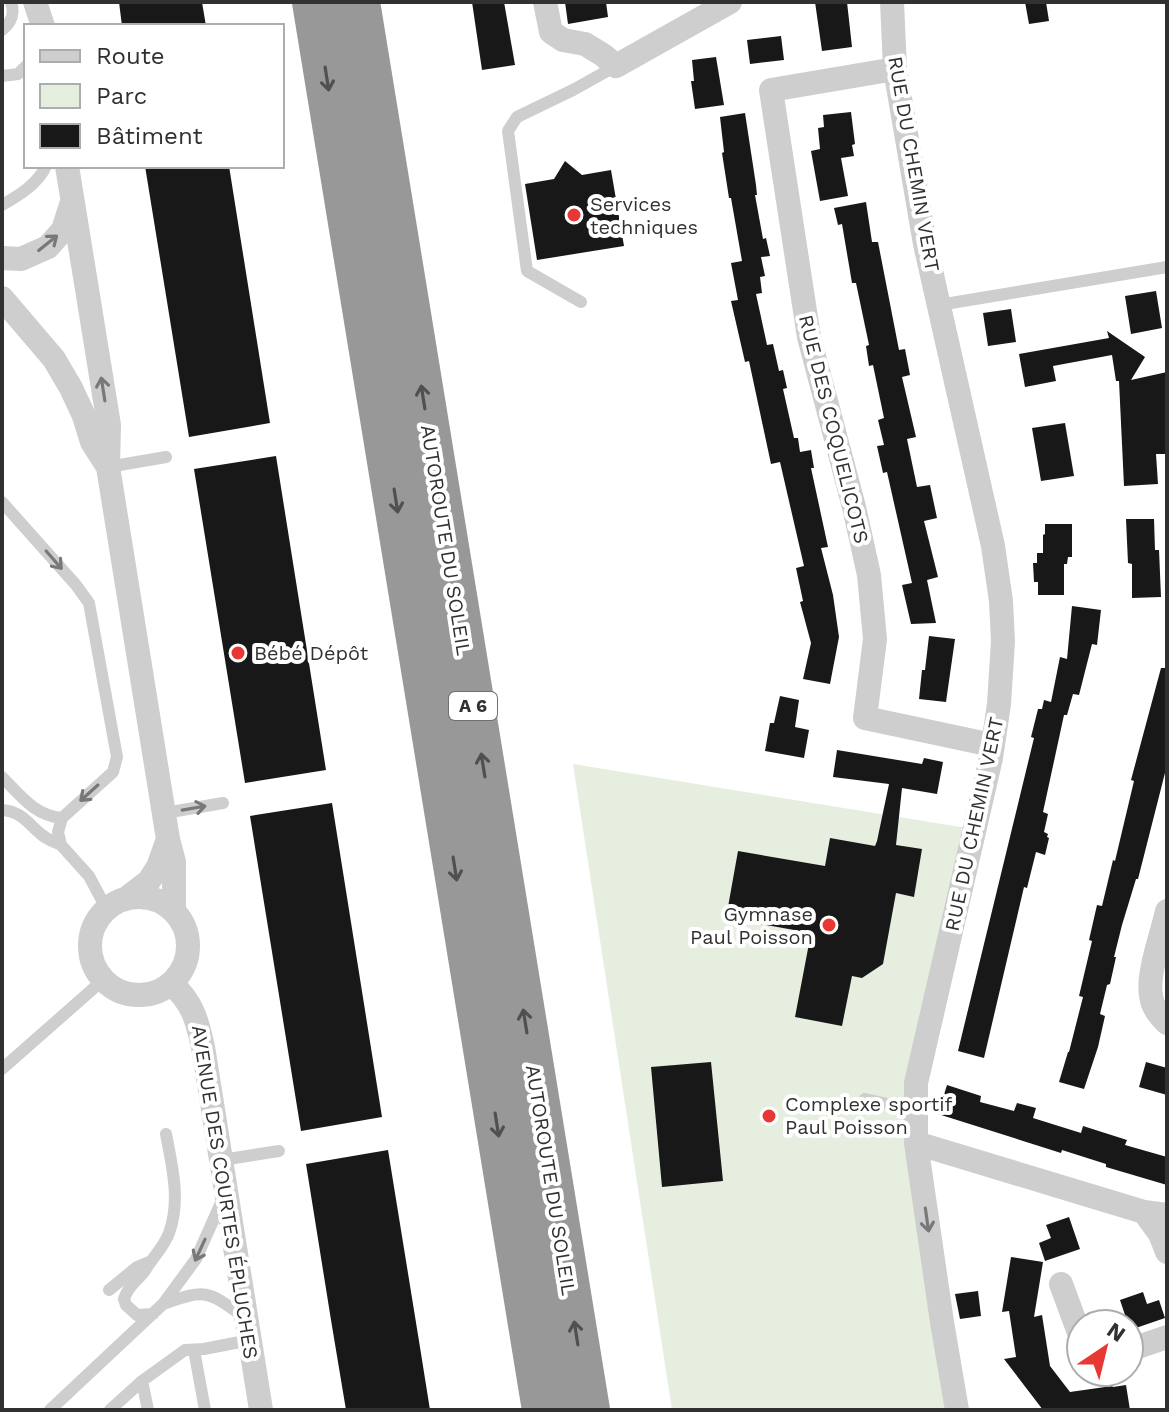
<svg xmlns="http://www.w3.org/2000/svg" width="1169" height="1412" font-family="'Work Sans',sans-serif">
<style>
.green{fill:#e5eedf}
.building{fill:#181818}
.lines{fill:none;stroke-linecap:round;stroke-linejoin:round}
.service{stroke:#cecece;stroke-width:12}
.minor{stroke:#cecece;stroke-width:24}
.motorway{stroke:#989898;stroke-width:44}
.oneway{stroke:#505050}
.oneway2{stroke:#787878}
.poi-dot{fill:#e83833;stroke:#fff;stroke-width:3}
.labels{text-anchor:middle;stroke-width:8;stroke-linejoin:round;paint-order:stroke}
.shield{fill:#fff;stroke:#6f6f6f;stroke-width:2}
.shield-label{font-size:18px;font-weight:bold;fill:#313131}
.street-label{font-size:20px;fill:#313131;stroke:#fff}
.poi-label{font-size:20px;fill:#313131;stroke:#fff;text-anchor:start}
</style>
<rect width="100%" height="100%" fill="#fff"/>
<path class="green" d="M573 764 973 829 912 1085 953 1410H672Z"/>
<path class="building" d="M119 2H202L206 26H122Z
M472 2H504L515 65 482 70Z
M565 2H606L608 17 568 24Z
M815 2H847L852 47 822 51Z
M1025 2H1046L1049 21 1029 24Z
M781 36 784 60 750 64 747 40Z
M716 57 724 105 695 109 691 81H694L692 60Z
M851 112 855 144 852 145 854 156 841 158 848 196 820 201 811 151 820 149 818 128 824 127 823 115Z
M745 113 756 185 757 195H755L763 239 766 238 770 256 761 257 765 276 760 277 762 293 756 294 767 345 773 344 779 371 783 370 787 388 783 389 794 438H798L800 452 811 450 814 468H811L828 547 821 548 833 595 839 637 830 684 803 679 811 643 800 602 803 601 796 568 804 566 780 462 771 464 749 361 745 362 731 301 738 300 731 263 742 261 731 198H729L722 153 724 152 720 117Z
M565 161 582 175 611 170 624 246 537 260 525 184 554 179Z
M145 166H229L270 423 189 437Z
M866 202 872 242H878L899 350 905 349 910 375 902 377 916 437 907 439 917 487 930 485 937 518 924 521 938 577 927 580 936 623 911 624 902 585 922 581 912 583 887 472 883 473 877 446 884 445 878 420 884 418 873 365 869 366 866 346 869 345 856 283H852L842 224 838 225 834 208Z
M1156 291 1162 328 1131 334 1125 296Z
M1011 309 1016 342 988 346 983 313Z
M1107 331 1145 357 1131 380 1167 372V454H1156L1158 484 1124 486 1119 381H1116L1112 355 1053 366 1056 381 1025 387 1019 354 1109 338Z
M1065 423 1074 476 1041 481 1032 428Z
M276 456 326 770 245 783 194 469Z
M1126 519H1154L1155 550H1159L1161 597 1132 598V564L1128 563Z
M1045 524H1072V557H1068L1067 564H1064V595H1038V582H1034L1033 563H1037V553H1043V535L1045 534Z
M1072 606 1101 610 1097 645 1092 644 1079 695 1073 694 1067 715H1064L1043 812 1048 814 1044 832 1048 834 1047 837 1049 838 1045 855 1036 852 1027 888 1024 887 984 1058 958 1051 1034 738 1031 737 1038 709H1042L1044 700 1051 702 1060 657 1067 659Z
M929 636 955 639 946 702 919 699 922 670H925Z
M1161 668H1167V765L1138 879H1136L1122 925 1114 957H1116L1110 984 1107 985 1100 1014 1105 1016 1098 1047 1084 1089 1059 1082 1068 1052H1069L1083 997 1079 996 1092 941 1089 940 1097 905 1102 906 1113 860 1115 861 1134 781 1131 780Z
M780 696 799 700 795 727 809 730 804 758 765 751 770 723H774Z
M837 750 922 764 924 758 943 762 937 794 902 788 896 845 922 849 914 897 896 893 883 964 862 978 852 976 842 1026 795 1017 811 933 726 918 738 851 825 866 830 838 875 846 877 841 889 784 833 777Z
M332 803 382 1117 301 1131 250 816Z
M711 1062 723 1181 662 1187 651 1067Z
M1146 1062 1167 1068V1095L1139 1087Z
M947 1085 981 1096 980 1102 1014 1111 1017 1103 1036 1108 1033 1118 1081 1133 1083 1126 1127 1140 1125 1145 1167 1157V1185L1106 1167V1164L1062 1150 1061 1153 938 1114Z
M388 1150 419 1341 430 1410H346L331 1320 306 1164Z
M1069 1217 1080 1249 1045 1261 1039 1243 1051 1238 1046 1225Z
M1011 1257 1043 1262 1034 1317 1042 1315 1050 1366 1070 1392 1112 1386 1113 1387 1126 1385 1130 1410H1043L1004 1359 1016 1357 1009 1311 1002 1312Z
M978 1291 981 1316 960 1319 955 1294Z
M1143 1292 1147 1304 1159 1300 1165 1318 1130 1330 1120 1300Z"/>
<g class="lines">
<path class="service" d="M2 30C12 22 15 14 11 2
M2 76 18 74 26 66
M2 205C18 196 38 184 46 166
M581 302 527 271 508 131 517 117 573 90 616 66
M939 305 1167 267
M108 467 166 457
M2 502 76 585 89 603 117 757 113 772 62 818 58 832 61 845 89 876 106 908
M2 777C20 795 35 816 62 818
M2 810C23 812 27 823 42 835 48 840 55 842 61 845
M165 813 223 803
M2 1069 103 980
M865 1099 915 1110
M222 1160 279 1151
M109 1290 137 1267 149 1262
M163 1304C206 1289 207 1290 244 1317
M153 1314 137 1315 126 1305 124 1299C128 1285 139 1280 146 1269 153 1257 164 1247 169 1233 181 1201 172 1166 166 1134
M194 1350 205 1410
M142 1381 148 1410
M50 1410 163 1304 196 1259 224 1196
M110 1410 142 1381 185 1350 204 1349 250 1340"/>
<path class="minor" d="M35 2 43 26
M545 2 551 32 563 40 585 44 603 55 616 66 730 2
M892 2 895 69 925 244 993 546 1001 601 1003 641 999 704 991 758 916 1083V1143L942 1322 957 1410
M895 69 771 90 809 337 854 507 869 575 875 639 865 718 992 745
M67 166 109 425 108 467 168 839 174 862V910
M2 258 21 259 48 247 63 230 72 202
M2 298 54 359 71 388 84 416 92 442 108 467
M90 946a49 49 0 1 1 98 0a49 49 0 1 1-98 0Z
M127 898 149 881 158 867 168 839
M1167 911C1162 934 1147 974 1151 995 1152 1007 1159 1015 1167 1023
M171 983C193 1003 197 1020 203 1047L261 1410
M916 1143 1144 1212 1167 1215
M1144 1212 1160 1234 1167 1252
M1061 1284 1081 1338
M1129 1350 1167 1337"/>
<path class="motorway" d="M314 2 544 1410
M358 2 588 1410"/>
</g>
<defs><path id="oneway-shaft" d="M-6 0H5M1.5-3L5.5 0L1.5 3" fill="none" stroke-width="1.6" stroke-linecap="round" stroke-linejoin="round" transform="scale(2)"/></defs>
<g class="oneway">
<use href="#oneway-shaft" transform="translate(327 79) rotate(81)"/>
<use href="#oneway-shaft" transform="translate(423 397) rotate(-99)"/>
<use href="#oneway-shaft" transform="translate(396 501) rotate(81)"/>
<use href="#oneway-shaft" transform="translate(483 765) rotate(-99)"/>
<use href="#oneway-shaft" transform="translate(455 869) rotate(81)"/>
<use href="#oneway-shaft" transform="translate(525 1021) rotate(-99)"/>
<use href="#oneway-shaft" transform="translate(497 1125) rotate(81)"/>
<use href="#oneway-shaft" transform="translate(576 1333) rotate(-99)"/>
</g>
<g class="oneway2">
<use href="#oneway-shaft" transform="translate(48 243) rotate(-39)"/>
<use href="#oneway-shaft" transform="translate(103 389) rotate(-99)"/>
<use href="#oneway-shaft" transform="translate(54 560) rotate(49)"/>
<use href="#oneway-shaft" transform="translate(89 793) rotate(138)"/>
<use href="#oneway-shaft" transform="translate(194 808) rotate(-10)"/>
<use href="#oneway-shaft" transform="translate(927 1220) rotate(82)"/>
<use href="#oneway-shaft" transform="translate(200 1250) rotate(115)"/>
</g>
<g class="poi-dot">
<circle cx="574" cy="215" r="8"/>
<circle cx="238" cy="653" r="8"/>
<circle cx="829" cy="925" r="8"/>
<circle cx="769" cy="1116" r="8"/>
</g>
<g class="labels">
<rect class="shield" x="449" y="692" width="48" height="28" rx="6"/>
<g class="shield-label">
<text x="473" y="712">A 6</text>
</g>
<g class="street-label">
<text transform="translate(914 164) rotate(80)" y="7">RUE DU CHEMIN VERT</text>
<text transform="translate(834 429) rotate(76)" y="7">RUE DES COQUELICOTS</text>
<text transform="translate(446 540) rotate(81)" y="7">AUTOROUTE DU SOLEIL</text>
<text transform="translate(974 824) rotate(-78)" y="7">RUE DU CHEMIN VERT</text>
<text transform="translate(551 1180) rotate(81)" y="7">AUTOROUTE DU SOLEIL</text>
<text transform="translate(225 1192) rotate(81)" y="7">AVENUE DES COURTES ÉPLUCHES</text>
</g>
<g class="poi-label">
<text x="590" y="211">Services<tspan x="590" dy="23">techniques</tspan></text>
<text x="254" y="660">Bébé Dépôt</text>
<text x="813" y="921" text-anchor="end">Gymnase<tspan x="813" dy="23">Paul Poisson</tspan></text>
<text x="785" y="1111">Complexe sportif<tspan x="785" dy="23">Paul Poisson</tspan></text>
</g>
</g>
<rect width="1169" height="1412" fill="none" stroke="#313131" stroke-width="8"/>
<rect x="24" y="24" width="260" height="144" fill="#ffffff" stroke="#adadad" stroke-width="2"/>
<rect x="40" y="50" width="40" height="12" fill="#cecece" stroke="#adadad" stroke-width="2"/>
<text x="96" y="64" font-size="24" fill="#313131">Route</text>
<rect x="40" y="84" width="40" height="24" fill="#e5eedf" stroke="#adadad" stroke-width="2"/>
<text x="96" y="104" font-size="24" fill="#313131">Parc</text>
<rect x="40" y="124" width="40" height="24" fill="#181818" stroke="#adadad" stroke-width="2"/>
<text x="96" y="144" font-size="24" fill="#313131">Bâtiment</text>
<g transform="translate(1105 1348) rotate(35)"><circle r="38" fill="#ffffff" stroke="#adadad" stroke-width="2"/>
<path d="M0-6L14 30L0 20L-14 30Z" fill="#e83833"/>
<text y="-12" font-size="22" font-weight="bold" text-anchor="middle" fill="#313131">N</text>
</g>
</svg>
